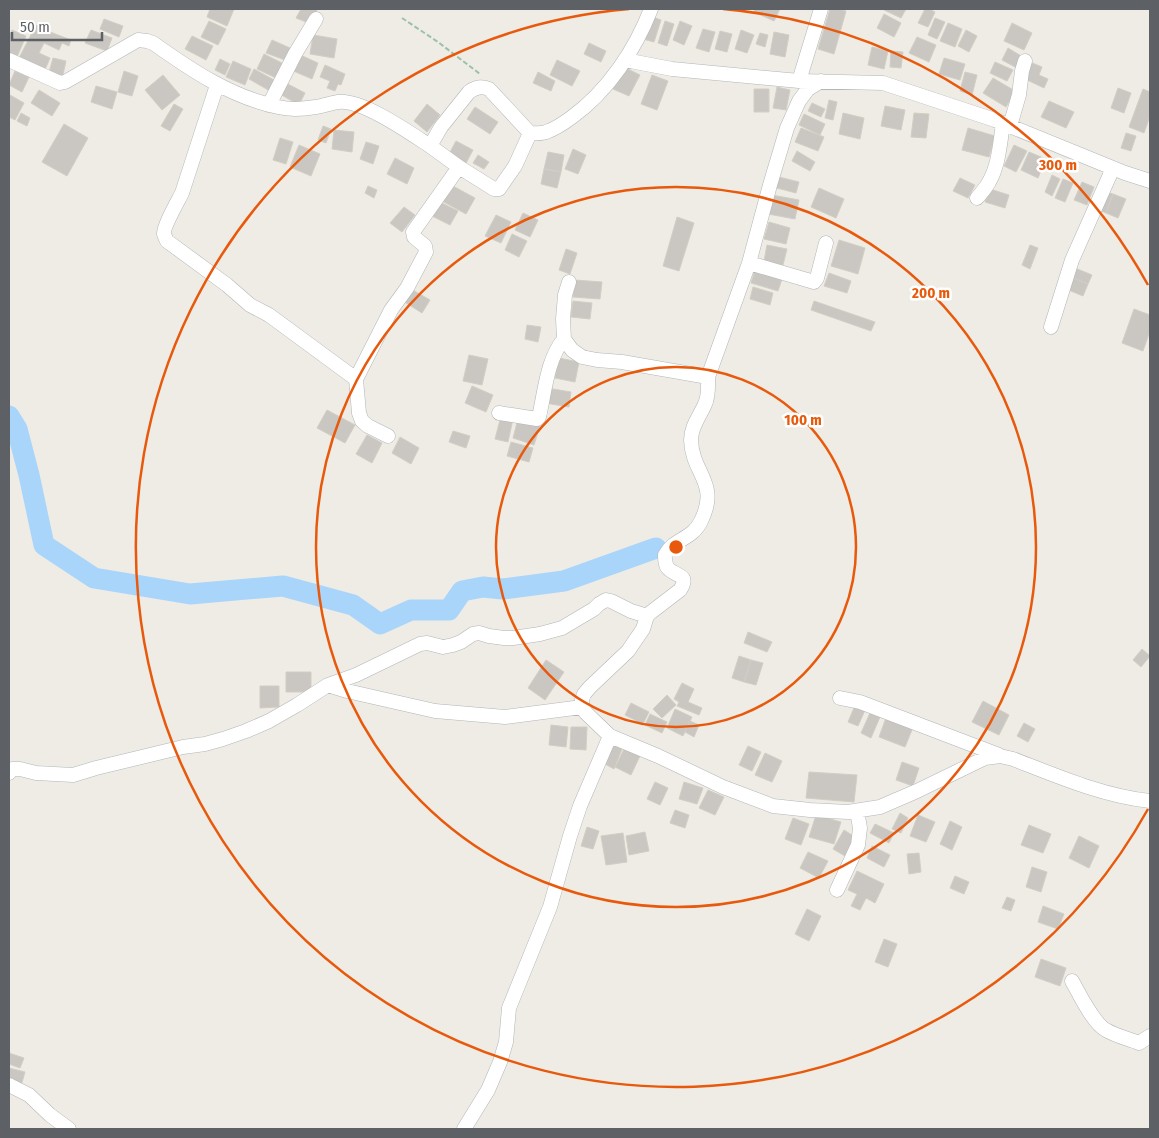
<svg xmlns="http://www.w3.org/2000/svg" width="1159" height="1138" font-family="'Fira Sans Condensed',sans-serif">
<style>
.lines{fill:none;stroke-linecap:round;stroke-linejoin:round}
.river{stroke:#a9d5fa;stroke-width:21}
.building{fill:#cac7c2;stroke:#d2cec3}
.minor-casing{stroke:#b2b5b9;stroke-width:15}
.path{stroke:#9bc2a7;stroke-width:2;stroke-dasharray:5 2.5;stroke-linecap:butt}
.minor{stroke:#fff;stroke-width:14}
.ring{fill:none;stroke:#e8590c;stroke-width:2.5}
.centre{fill:#e8590c;stroke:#fff;stroke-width:2.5}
.ring-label{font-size:15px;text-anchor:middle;font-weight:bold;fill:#e8590c;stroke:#fff;stroke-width:5;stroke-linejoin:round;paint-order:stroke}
</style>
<rect width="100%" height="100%" fill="#eeece5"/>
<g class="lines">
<path class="river" d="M9 416 17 429 29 475 44 545 94 578 190 594 283 586 353 605 380 624 411 610H449L462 591 483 587 503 589 564 581 656 548"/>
</g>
<path class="building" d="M210 9H234L227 26 207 17Z
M301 9H313L317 10 311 24 296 18Z
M755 9H780L774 21 754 12Z
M830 9H838L846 11 834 54 818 49Z
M885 9H906L901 18 884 10Z
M925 9H929L935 12 928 27 918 23Z
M884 14 901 23 894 37 877 28Z
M650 16 661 20 654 42 643 39Z
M935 18 945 22 937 39 928 35Z
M104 19 123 26 119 37 100 29Z
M209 21 226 29 218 45 201 37Z
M665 21 674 24 667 46 658 43Z
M680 21 692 26 684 45 673 40Z
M948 23 962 29 955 47 940 41Z
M1012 23 1032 33 1024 50 1004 41Z
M36 25 45 30 71 40 69 46 62 43 59 50 44 43 39 53 50 58 44 72 18 60Z
M703 29 715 32 709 52 696 48Z
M12 30 26 36 17 57 9 54V37Z
M91 30 112 38 107 51 85 43Z
M741 30 754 35 747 53 735 49Z
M966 30 977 36 969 52 958 46Z
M720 31 732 34 727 52 715 49Z
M774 32 789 35 785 57 770 54Z
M760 33 768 35 765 47 756 44Z
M313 35 337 39 334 58 310 54Z
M192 36 213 46 206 60 185 49Z
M917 37 936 45 929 62 909 53Z
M272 40 290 48 285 60 266 53Z
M589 43 606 51 601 62 584 54Z
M872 47 888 51 884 69 868 65Z
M1008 48 1023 57 1017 68 1002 60Z
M891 51 903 52 901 68 890 67Z
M264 54 282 63 276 78 257 69Z
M298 54 318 63 312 79 291 70Z
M53 58 66 61 62 79 48 76Z
M944 58 965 64 960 80 939 74Z
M220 59 230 64 225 75 215 70Z
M557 60 580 71 572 86 550 75Z
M233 61 251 69 245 85 226 77Z
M995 62 1013 70 1007 81 990 73Z
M1030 62 1042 67 1039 75 1048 79 1044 88 1023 78Z
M325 65 345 74 341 85 338 84 335 91 327 88 330 81 320 77Z
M624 67 640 75 629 96 613 89Z
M254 69 276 81 270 91 249 79Z
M15 71 29 77 22 92 9 85Z
M124 71 138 76 132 96 118 92Z
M538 72 555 81 551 91 533 83Z
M965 72 977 75 972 95 960 91Z
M163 75 180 95 162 110 145 90Z
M652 75 668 81 657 110 641 104Z
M993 78 1015 91 1006 107 983 93Z
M286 83 305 93 299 105 280 94Z
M96 86 117 92 112 109 91 102Z
M777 87 790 90 786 110 773 108Z
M1118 88 1131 93 1124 113 1111 108Z
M754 89H769V112H754Z
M1143 89 1150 92V116L1144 133 1129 127Z
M39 90 60 103 52 116 31 103Z
M10 95 24 103 15 120 9 117V98Z
M829 100 837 102 833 120 825 118Z
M1049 101 1074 112 1066 128 1041 117Z
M812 103 825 109 821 117 808 111Z
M174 104 183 109 170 131 161 126Z
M427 104 440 115 427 132 414 121Z
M885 106 905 110 901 130 881 126Z
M475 107 498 122 490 134 467 119Z
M21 113 30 118 27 126 17 121Z
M843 113 864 118 860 139 839 134Z
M914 113 929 114 926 138 911 137Z
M804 114 825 124 820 135 799 125Z
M64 124 88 138 67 176 42 162Z
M323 126 331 129 326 143 318 140Z
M801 128 824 137 818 151 795 142Z
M968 128 995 136 989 157 962 150Z
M334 130 354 132 352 152 332 149Z
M1126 133 1136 136 1131 151 1121 148Z
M280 138 293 142 286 164 273 160Z
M456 141 473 150 465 165 448 156Z
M366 142 379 146 373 164 360 159Z
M299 145 320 154 311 176 290 167Z
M1014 145 1027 151 1016 172 1004 166Z
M573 149 586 155 578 174 565 169Z
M797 151 815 162 810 171 792 161Z
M548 152 564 155 561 172 544 169Z
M1029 152 1046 159 1038 178 1021 170Z
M478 155 489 162 484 169 473 163Z
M395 158 414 168 407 184 387 174Z
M544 169 561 172 557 188 541 184Z
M1052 175 1060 179 1052 196 1045 192Z
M775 176 799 182 796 193 773 187Z
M960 178 975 185 968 198 953 191Z
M1063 179 1073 183 1065 202 1055 198Z
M1082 182 1094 187 1087 205 1074 200Z
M451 185 475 198 466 214 442 201Z
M368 186 377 190 374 198 365 193Z
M819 188 844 199 836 218 811 207Z
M990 189 1009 195 1005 208 985 202Z
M1106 192 1113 194 1106 213 1099 210Z
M1113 194 1126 199 1118 218 1106 213Z
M772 195 799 200 795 219 768 214Z
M440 202 458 211 450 225 432 216Z
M404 207 415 215 402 232 390 223Z
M523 213 538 220 530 237 515 230Z
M496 215 511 222 501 243 485 236Z
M677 217 694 223 679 271 663 266Z
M769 222 790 228 786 244 764 239Z
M512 234 527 241 519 257 505 250Z
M839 240 865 248 858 274 831 266Z
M767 245 787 249 783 265 764 261Z
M1030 245 1038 248 1030 269 1022 265Z
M566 249 577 253 570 274 559 270Z
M756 267 783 276 778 291 751 283Z
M1075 268 1092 275 1088 284 1071 277Z
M829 273 851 281 847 293 824 286Z
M1071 277 1088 284 1083 296 1066 289Z
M575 280 602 282 600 299 573 297Z
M753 287 773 293 770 305 750 299Z
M411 289 430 300 422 313 403 301Z
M573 301 592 303 590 319 571 317Z
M814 301 875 322 871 331 811 310Z
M1134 309 1150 315V331L1143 351 1122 343Z
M527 325 541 327 538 342 525 339Z
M469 355 488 359 482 385 463 381Z
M559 358 579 362 575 382 555 378Z
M472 386 493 395 486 412 465 403Z
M547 388 571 392 569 407 545 403Z
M327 410 355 425 345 443 317 428Z
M501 416 513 419 508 442 495 439Z
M518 419 540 426 534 445 513 438Z
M453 431 470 436 466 448 449 442Z
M367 435 382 443 372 463 356 454Z
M400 437 419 448 411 464 392 453Z
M511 442 533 448 529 462 507 456Z
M748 632 772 642 767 652 744 643Z
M1142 649 1150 656 1141 667 1133 660Z
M739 656 751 660 744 682 732 678Z
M546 660 564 672 545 700 528 688Z
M751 660 763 663 756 685 744 682Z
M286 672H311V692H286Z
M682 683 694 689 688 702 702 708 699 715 677 706 679 702 674 699Z
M260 686H279V707L260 708Z
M667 695 676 705 662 718 653 709Z
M983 701 1009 715 999 735 972 722Z
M631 703 649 712 643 724 625 715Z
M856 703 866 708 858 726 848 722Z
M675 709 692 717 683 736 667 728Z
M870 713 880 717 871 738 861 733Z
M650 714 667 722 662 733 645 725Z
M887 715 914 725 905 747 879 737Z
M690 721 699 725 694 737 685 732Z
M1024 723 1035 729 1028 742 1017 736Z
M551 725 568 727 566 747 549 745Z
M571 727H587L586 750 570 749Z
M613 745 622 749 614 769 605 764Z
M748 746 761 752 752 771 739 765Z
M624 749 640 756 631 775 615 767Z
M765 753 782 761 772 782 755 775Z
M902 762 919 768 913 786 896 780Z
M809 772 857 775 854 802 806 798Z
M655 782 668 788 660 805 647 799Z
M684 782 703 788 697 804 679 799Z
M708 790 724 797 715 815 699 808Z
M675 810 689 815 685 828 670 823Z
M900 813 908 818 901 833 892 829Z
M816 815 841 822 834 844 809 837Z
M918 815 935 822 926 842 910 836Z
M793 818 809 824 801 845 785 839Z
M950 821 962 827 952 850 940 844Z
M875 824 894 833 889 843 870 833Z
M1029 825 1051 834 1043 853 1021 845Z
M587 827 599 831 593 849 581 846Z
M844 830 855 837 845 856 833 849Z
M645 832 649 851 629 855 626 836Z
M623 833 627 862 606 865 601 836Z
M1079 836 1099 846 1089 868 1069 858Z
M872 846 890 855 884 867 867 858Z
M808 852 828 861 819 878 800 868Z
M919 853 921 872 909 874 907 854Z
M1032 867 1047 872 1041 892 1026 887Z
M857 871 884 884 875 903 866 898 860 910 851 906 857 894 848 890Z
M955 876 969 882 964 894 950 888Z
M1007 897 1015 900 1011 911 1002 908Z
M1043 906 1064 914 1058 929 1038 922Z
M807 909 821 916 809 941 795 934Z
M884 939 897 944 888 967 875 962Z
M1041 959 1066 968 1060 986 1035 977Z
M9 1053 24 1058 20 1068 9 1064Z
M9 1068 25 1072 21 1086 9 1083Z"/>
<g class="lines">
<defs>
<path id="minor" d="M9 60 60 83 65 82 138 40 147 41 153 43C191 70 231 97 278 107 290 110 304 109 316 107 323 106 331 103 338 102 362 99 410 133 430 146L441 127 469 92C476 87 481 86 489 89L530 133C535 133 541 134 546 132 555 129 564 123 572 117 608 91 635 50 651 9
M625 60 672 69 799 81 883 83 995 120 1125 173 1150 181
M799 81 821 9
M217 85 182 193C178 201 163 227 164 234 164 235 166 239 167 241L227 285 250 305 269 315 356 379
M269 105 295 54 316 19
M1010 126 1019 95 1022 71 1025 61
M430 146 459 167 494 189H499L515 166 530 133
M977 198C981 193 986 188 989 182 999 165 1000 142 1003 124
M749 263 814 282 817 278 826 243
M569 282 565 295 563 319 564 339 572 350 582 357 597 360 622 362 708 377C708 386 709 396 705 404 700 416 691 426 691 440 692 474 720 483 701 521 692 540 674 538 665 555 665 559 665 563 667 567 674 577 691 573 680 590L650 613 647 616 643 629 628 651 590 687 584 694 582 700V707L586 713 610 736 658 756 723 787 773 806 810 810 848 812 880 807 917 791 985 758 1000 756 1013 759C1057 776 1103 796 1150 801
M1051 327 1072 260 1113 168
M708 377 749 263 770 185 787 128 799 101 808 89 821 81
M499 413 537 419 539 417C545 391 547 359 564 339
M388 436 368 426 362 421 359 413 356 379 391 310 407 288 426 252 425 246 414 237 413 232 459 167
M328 685 347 691 435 711 505 717 582 707
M840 698 860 702 999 755
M9 773 12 769H20L36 773 73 775 96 768 183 747 205 744 223 739 246 731 269 721 297 705 328 685 356 675 420 644 427 643 443 647 453 645 461 642 473 634 479 633 489 636 504 638H513L540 634 562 628 594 609 599 604 606 600 611 601 631 611 647 616
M837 890 858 845 860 828 857 811
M1072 981C1080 995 1093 1023 1106 1030 1116 1036 1129 1039 1139 1043L1150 1036
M9 1085 29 1095 50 1115 69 1129
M464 1129 488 1090 500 1062 506 1042 509 1008 550 907 570 836 580 806 610 736"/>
</defs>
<use href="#minor" class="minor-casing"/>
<path class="path" d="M402 18 438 42 480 74"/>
<use href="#minor" class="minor"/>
</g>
<g class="ring">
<circle cx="676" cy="547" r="180"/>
<circle cx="676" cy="547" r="360"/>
<path d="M1148 809A540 540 0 1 1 629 9M723 9A540 540 0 0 1 1148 285"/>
</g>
<circle cx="676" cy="547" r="8" class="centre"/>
<g class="ring-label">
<text x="1058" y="170">300 m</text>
<text x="931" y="298">200 m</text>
<text x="803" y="425">100 m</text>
</g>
<rect width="1159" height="1138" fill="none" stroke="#5d6064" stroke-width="20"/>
<path d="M12 32v8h90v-8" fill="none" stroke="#5d6064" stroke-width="2.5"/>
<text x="20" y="32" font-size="15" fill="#5d6064" stroke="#ffffff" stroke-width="4" paint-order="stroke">50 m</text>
</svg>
